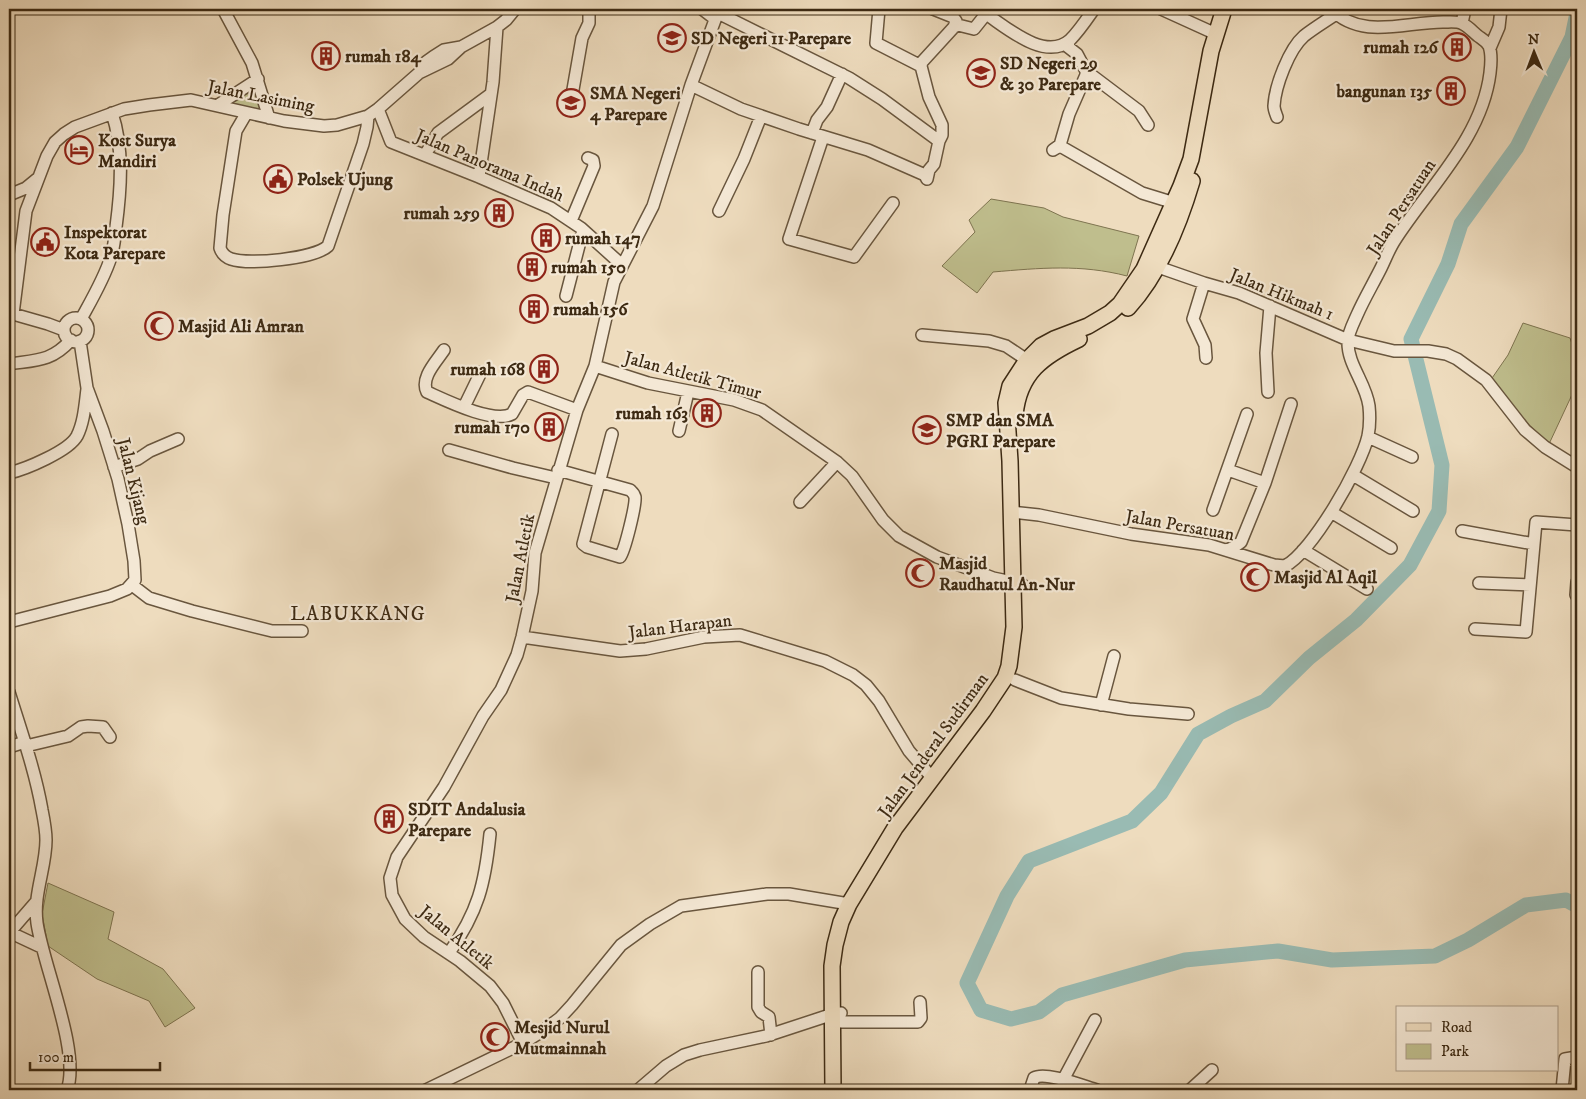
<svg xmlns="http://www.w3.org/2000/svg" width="1586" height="1099" font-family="'IM FELL DW Pica',serif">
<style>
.green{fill:#bfbe8d;stroke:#7e7450}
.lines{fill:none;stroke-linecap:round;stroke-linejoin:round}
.river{stroke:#99bbb3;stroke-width:15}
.minor-casing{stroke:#69563e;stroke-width:14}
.major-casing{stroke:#3d2a13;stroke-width:18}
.minor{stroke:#f4e8d5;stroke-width:11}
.major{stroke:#eedcbe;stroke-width:15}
.labels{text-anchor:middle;stroke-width:4.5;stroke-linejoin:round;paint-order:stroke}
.poi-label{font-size:18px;font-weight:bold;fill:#3d2a13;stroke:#f4e8d5;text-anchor:start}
.street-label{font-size:18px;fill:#3d2a13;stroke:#f4e8d5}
.quarter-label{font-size:20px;letter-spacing:1px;fill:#3d2a13;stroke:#f4e8d5}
</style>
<rect width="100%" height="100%" fill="#eedcbe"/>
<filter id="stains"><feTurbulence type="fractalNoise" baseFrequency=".004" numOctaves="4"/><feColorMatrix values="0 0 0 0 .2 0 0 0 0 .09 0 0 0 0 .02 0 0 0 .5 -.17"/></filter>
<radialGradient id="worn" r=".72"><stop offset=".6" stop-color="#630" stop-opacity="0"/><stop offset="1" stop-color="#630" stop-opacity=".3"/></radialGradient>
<path class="green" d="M256 85C259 94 265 105 257 112L225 104Z
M991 199 1044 208 1063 217 1139 236 1127 276C1081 264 1040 268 993 272L977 293 942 266 975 232 969 220Z
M1523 323 1570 338 1577 359V384L1549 444 1515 411 1490 381 1508 355Z
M48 883 114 912 108 939 163 969 195 1008 165 1027 149 1001 97 979 48 946 42 914Z"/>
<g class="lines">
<path class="river" d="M1577 13 1572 37 1517 147 1461 224 1448 264 1411 339 1442 465 1439 511 1410 565 1356 620 1309 658 1265 701 1231 716 1198 734 1161 793 1132 821 1029 861 1007 896 967 983 981 1010 1011 1019 1039 1012 1062 995 1185 960 1278 951 1332 960 1435 956 1468 940 1526 905 1566 900 1577 906"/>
<defs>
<path id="minor" d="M223 9 252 63 269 118
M702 9 715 19
M879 9 876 43 921 66
M1161 9 1216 34
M718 13 849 78 882 99 939 141 942 135V125L929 97 921 66 922 62 954 27 956 21 953 17 933 9
M1462 23 1465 9
M954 27 958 25 974 29 986 14C1006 27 1045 62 1070 40 1079 31 1087 19 1094 9
M1069 41 1068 47 1077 54 1086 71 1139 111 1148 125
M1490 48 1499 27 1501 9
M419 73 448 59 461 47 497 27 506 20 515 9
M691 85 741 109 799 129 868 150 925 175 927 179
M571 101 582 38 589 23V9
M218 105 258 79
M378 109 391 142 479 177 551 208 581 228 622 265
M246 114 236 131 223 215 220 248C222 254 225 257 231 259 249 265 314 259 328 246L363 144 367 127 368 116
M1277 117C1276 114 1274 110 1274 106 1275 86 1289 49 1304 36 1314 28 1326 21 1336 14
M812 133 817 120 827 107 842 74
M823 137 789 239 854 257 893 203
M1053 150 1060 146 1142 193 1181 205
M1053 150 1060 145 1069 114 1086 75V71
M425 155 438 133 491 94
M479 177 493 82 497 27
M927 179 929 170 934 164 939 141
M9 195 26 188 37 179
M719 211 744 159 761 116
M571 221 594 166 593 160 588 158
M1158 267 1204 283 1239 293 1348 340 1394 351H1428L1446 354 1457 359 1486 380 1525 430 1545 447 1577 467
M1204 283 1193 319 1205 345 1206 358
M566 296 583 230
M64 330a12 12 0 1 1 24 0a12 12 0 1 1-24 0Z
M81 319C92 299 104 279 111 257 114 247 115 237 116 227 121 189 124 149 112 113
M64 330 48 324 13 314 26 211 47 156 55 142 64 134 75 127 124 109 149 105 191 100 284 121 324 126 337 125 368 116 378 109 419 73 426 62 433 57 444 50 461 47
M922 335 989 341 1006 346 1027 360
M444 350C436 362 420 378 427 392 445 400 493 424 512 414L523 395 528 392 577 410
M9 364C36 360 51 362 71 340
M595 366 648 383 734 400 762 410 837 462 852 476 883 520 899 536 937 557 975 571 993 578 1022 584
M1268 392 1266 353 1270 306
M464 407 481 372
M679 431 688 392
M1368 437 1412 457
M449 450 513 468 556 478
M114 467 138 459 150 451 178 439
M558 470 630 490C632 492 634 493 635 497 636 505 625 550 620 557L587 547 583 544 612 434
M1228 470 1265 483
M9 473C26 469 69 451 77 436 84 422 85 405 87 389
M1353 475 1413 511
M800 502 837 462
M1213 510 1247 414
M1011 512 1039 515 1131 534 1209 545 1274 565 1285 566C1312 552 1361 467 1368 436 1370 426 1370 416 1369 406 1366 383 1347 364 1348 341 1348 333 1354 322 1357 315 1364 299 1373 284 1381 268 1386 258 1389 249 1395 240 1429 187 1482 138 1490 73 1491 65 1492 54 1489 46 1486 41 1482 39 1478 36 1473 32 1469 27 1463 24 1458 21 1450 22 1445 22 1407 21 1362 41 1331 9
M1331 512 1391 548
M1462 531 1534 544
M1227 550 1234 547 1241 542 1265 483 1291 404
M1303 550 1367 589
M1577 582 1576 595H1577
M1479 583 1530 585
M132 585 149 598 192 611 272 631H302
M9 622 110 596 127 589 135 580 134 561 128 524 118 479 103 431 87 388 80 341
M1475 629 1526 632 1536 522 1577 525
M522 637 620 651 646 649 704 637 740 635 825 661 853 675 866 685 879 701 909 751 928 773 935 776
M1015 680 1061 698 1129 709 1188 714
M9 692C21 731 35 770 42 810 44 820 46 830 46 840 46 868 33 894 37 923 43 965 81 1053 67 1090
M1101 705 1114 656
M26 746 68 736 81 727 88 726 103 727 110 737
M9 747 25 742
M9 932 41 947
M9 933 35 903
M449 953C478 912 485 884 490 834
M758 972V1007L761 1012 769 1017 771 1035
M841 1022H918L921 1018 920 1002
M523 1043 503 1003 490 986 460 961 424 937 405 919 392 895 390 878 397 857 444 787 483 716 501 690 517 655 522 637 532 591 535 553 577 410 595 366 614 282 653 206 691 85 719 9
M1063 1080 1095 1020
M426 1090 523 1043 544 1030 560 1018 572 1005 621 945 650 924 681 906 767 894H789L849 904
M638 1090 666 1066 684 1055 700 1050 766 1036 833 1014 841 1013
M1030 1090 1034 1078C1045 1071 1083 1086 1097 1090
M1190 1090 1212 1070
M1562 1090 1565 1059 1577 1057"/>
<path id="major" d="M1128 308C1159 274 1179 225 1192 181
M1015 415C1019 373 1043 356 1079 339
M833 1090 832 966 835 945 841 922 849 904 895 828 983 711 1005 678 1009 666 1014 627 1010 461 1006 403 1010 386 1027 360 1041 346 1054 339 1088 326 1110 313 1120 304 1144 269 1181 186 1191 159 1211 51 1224 9"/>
</defs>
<use href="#minor" class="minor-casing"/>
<use href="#major" class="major-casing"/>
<use href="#minor" class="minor"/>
<use href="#major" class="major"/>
</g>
<defs>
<symbol id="school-ring" viewBox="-11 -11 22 22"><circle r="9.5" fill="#f4e8d5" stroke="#8f2418" stroke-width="1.5"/><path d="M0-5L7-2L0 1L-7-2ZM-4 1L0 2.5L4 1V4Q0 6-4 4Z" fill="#8f2418"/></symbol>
<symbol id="building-ring" viewBox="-11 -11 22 22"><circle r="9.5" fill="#f4e8d5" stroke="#8f2418" stroke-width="1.5"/><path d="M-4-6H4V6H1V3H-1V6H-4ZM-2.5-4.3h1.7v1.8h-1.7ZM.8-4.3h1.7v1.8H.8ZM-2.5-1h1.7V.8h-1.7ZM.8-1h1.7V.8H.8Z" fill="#8f2418"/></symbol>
<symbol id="hotel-ring" viewBox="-11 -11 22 22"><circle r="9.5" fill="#f4e8d5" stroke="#8f2418" stroke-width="1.5"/><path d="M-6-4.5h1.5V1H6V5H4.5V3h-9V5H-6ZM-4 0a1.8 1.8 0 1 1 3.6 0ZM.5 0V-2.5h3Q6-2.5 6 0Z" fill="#8f2418"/></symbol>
<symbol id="civic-ring" viewBox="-11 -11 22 22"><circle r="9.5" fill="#f4e8d5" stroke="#8f2418" stroke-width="1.5"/><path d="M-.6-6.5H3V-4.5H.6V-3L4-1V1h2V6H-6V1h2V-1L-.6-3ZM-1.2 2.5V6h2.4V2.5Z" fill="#8f2418"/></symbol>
<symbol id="mosque-ring" viewBox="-11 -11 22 22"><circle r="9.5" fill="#f4e8d5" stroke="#8f2418" stroke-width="1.5"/><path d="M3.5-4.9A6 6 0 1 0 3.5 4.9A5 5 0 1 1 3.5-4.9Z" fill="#8f2418"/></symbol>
</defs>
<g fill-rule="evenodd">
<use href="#school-ring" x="656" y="22" width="32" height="32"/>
<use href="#building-ring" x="1441" y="31" width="32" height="32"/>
<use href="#building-ring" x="310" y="40" width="32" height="32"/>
<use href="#school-ring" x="965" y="57" width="32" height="32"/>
<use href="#building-ring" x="1435" y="75" width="32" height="32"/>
<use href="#school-ring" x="555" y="87" width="32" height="32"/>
<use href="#hotel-ring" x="63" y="134" width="32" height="32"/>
<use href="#civic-ring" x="262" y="163" width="32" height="32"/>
<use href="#building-ring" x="483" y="197" width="32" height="32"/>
<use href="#building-ring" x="530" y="222" width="32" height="32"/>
<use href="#civic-ring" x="29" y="226" width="32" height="32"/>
<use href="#building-ring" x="516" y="251" width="32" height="32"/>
<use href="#building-ring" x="518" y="293" width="32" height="32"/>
<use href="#mosque-ring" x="143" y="310" width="32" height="32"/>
<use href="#building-ring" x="528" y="353" width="32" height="32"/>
<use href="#building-ring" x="691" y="397" width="32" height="32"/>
<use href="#building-ring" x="533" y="411" width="32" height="32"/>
<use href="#school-ring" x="911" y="414" width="32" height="32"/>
<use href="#mosque-ring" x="904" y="557" width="32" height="32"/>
<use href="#mosque-ring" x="1239" y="561" width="32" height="32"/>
<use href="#building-ring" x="373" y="803" width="32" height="32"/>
<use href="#mosque-ring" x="479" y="1021" width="32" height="32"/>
</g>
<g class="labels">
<g class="poi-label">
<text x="691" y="44">SD Negeri 11 Parepare</text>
<text x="1438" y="53" text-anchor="end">rumah 126</text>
<text x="345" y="62">rumah 184</text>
<text x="1000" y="69">SD Negeri 29<tspan x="1000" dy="21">&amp; 30 Parepare</tspan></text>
<text x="1432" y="97" text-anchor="end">bangunan 135</text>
<text x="590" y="99">SMA Negeri<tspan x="590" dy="21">4 Parepare</tspan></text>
<text x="98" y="146">Kost Surya<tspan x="98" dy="21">Mandiri</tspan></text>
<text x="297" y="185">Polsek Ujung</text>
<text x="480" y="219" text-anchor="end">rumah 259</text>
<text x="64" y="238">Inspektorat<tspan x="64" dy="21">Kota Parepare</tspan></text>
<text x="565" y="244">rumah 147</text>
<text x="551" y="273">rumah 150</text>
<text x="553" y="315">rumah 156</text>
<text x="178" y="332">Masjid Ali Amran</text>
<text x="525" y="375" text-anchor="end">rumah 168</text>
<text x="688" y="419" text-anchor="end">rumah 163</text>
<text x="946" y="426">SMP dan SMA<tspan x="946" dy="21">PGRI Parepare</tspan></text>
<text x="530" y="433" text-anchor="end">rumah 170</text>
<text x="939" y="569">Masjid<tspan x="939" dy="21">Raudhatul An-Nur</tspan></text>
<text x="1274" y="583">Masjid Al Aqil</text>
<text x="408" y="815">SDIT Andalusia<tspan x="408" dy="21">Parepare</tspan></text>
<text x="514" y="1033">Mesjid Nurul<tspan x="514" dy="21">Mutmainnah</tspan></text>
</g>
<g class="street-label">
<text transform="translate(261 96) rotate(11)" y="6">Jalan Lasiming</text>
<text transform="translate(490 165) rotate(23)" y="6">Jalan Panorama Indah</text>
<text transform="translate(1401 207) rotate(-57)" y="6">Jalan Persatuan</text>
<text transform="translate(1282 294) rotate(22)" y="6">Jalan Hikmah 1</text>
<text transform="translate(693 375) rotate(15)" y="6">Jalan Atletik Timur</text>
<text transform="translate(134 481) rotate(76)" y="6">Jalan Kijang</text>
<text transform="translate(1180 525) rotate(10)" y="6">Jalan Persatuan</text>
<text transform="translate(520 558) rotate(-79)" y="6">Jalan Atletik</text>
<text transform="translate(680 626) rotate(-7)" y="6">Jalan Harapan</text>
<text transform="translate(933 745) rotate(-54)" y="6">Jalan Jenderal Sudirman</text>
<text transform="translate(457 937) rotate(39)" y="6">Jalan Atletik</text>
</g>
<g class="quarter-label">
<text x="358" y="620">LABUKKANG</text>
</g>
</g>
<rect width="1586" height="1099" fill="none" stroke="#eedcbe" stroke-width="30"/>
<rect x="10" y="10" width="1566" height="1079" fill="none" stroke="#3d2a13" stroke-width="2.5"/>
<rect x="15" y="15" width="1556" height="1069" fill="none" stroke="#3d2a13"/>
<rect x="1396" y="1006" width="162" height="65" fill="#f4e8d5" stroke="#ab9c87"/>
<rect x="1406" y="1023" width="25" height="8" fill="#eedcbe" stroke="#ab9c87"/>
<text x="1441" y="1032" font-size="15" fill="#3d2a13">Road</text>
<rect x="1406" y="1044" width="25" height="15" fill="#bfbe8d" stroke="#ab9c87"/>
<text x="1441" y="1056" font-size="15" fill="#3d2a13">Park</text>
<g transform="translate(1534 52) rotate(359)" stroke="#f4e8d5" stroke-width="4" paint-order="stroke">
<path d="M0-4L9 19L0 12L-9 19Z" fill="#3d2a13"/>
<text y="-8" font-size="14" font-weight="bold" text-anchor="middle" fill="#3d2a13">N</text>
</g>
<path d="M30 1062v8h130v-8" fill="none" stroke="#3d2a13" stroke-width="2.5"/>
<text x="38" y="1062" font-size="15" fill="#3d2a13" stroke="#f4e8d5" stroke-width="4" paint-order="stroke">100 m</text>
<rect width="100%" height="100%" filter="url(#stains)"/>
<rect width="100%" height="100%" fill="url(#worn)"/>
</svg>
